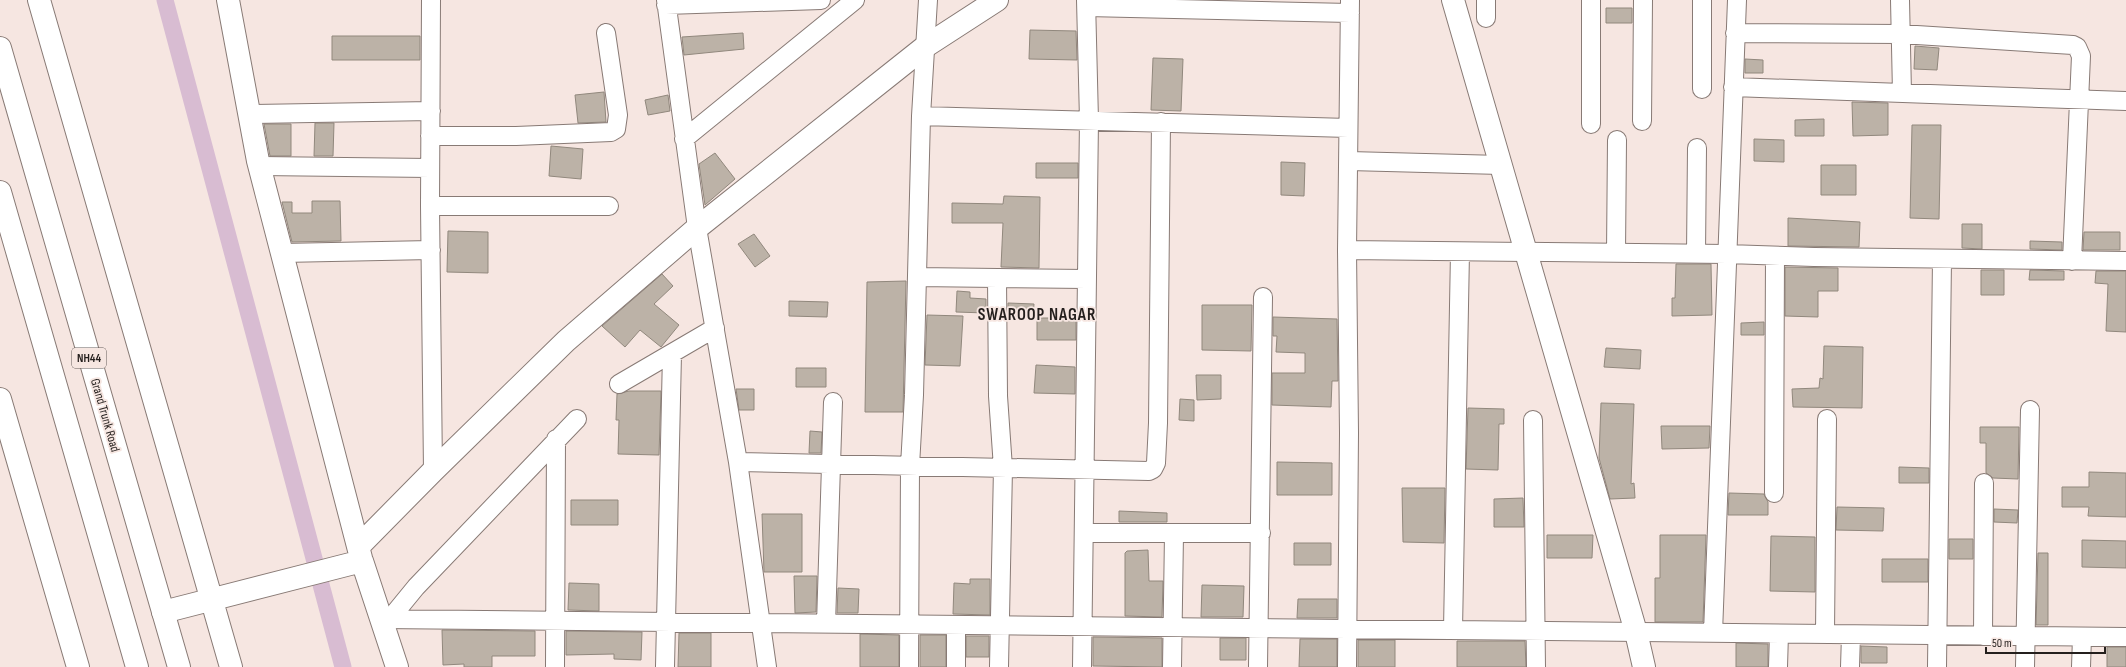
<svg xmlns="http://www.w3.org/2000/svg" width="2126" height="667" font-family="'Sofia Sans Condensed',sans-serif">
<style>
.lines{fill:none;stroke-linecap:round;stroke-linejoin:round}
.canal{stroke:#d8bcd2;stroke-width:17}
.building{fill:#bcb2a7;stroke:#91887d}
.street-casing{stroke:#887a75;stroke-width:20}
.secondary-casing{stroke:#887a75;stroke-width:24}
.highway-casing{stroke:#887a75;stroke-width:24}
.street{stroke:#fff;stroke-width:18}
.secondary{stroke:#fff;stroke-width:22}
.highway{stroke:#fff;stroke-width:22}
.labels{text-anchor:middle;stroke-width:3.5;stroke-linejoin:round;paint-order:stroke}
.shield{fill:#f6e6e1;stroke:#635b58;stroke-width:1}
.shield-label{font-size:12px;font-weight:bold;fill:#241f1d}
.street-label{font-size:13px;fill:#241f1d;stroke:#f6e6e1}
.district-label{font-size:17px;font-weight:bold;letter-spacing:1px;fill:#241f1d;stroke:#f6e6e1}
</style>
<rect width="100%" height="100%" fill="#f6e6e1"/>
<g class="lines">
<path class="canal" d="M165 0 343 667"/>
</g>
<path class="building" d="M1606 8H1632V23H1606Z
M1030 30 1076 31 1077 60 1029 59Z
M743 33 744 49 684 55 682 37Z
M332 36H420V60H332Z
M1915 46 1939 48 1937 70 1914 69Z
M1153 58 1183 59 1181 111 1151 110Z
M1745 59 1763 60V73H1745Z
M604 92 606 122 578 123 575 95Z
M668 95 670 111 648 115 645 100Z
M1852 102 1888 103V135L1853 136Z
M1824 119V136H1795V120Z
M315 123H334L333 156H314Z
M264 124H291V156H270Z
M1912 125H1941L1939 219 1910 218Z
M1754 139 1784 140V162L1754 161Z
M551 146 583 149 581 179 549 176Z
M715 153 735 179 705 205 699 164Z
M1281 162 1305 163 1304 196 1281 195Z
M1036 163H1078V178H1036Z
M1821 165H1856V195H1821Z
M1004 196 1040 197 1039 268 1001 267 1003 223H952V203L1003 204Z
M312 201H340L341 241 292 242 282 202H292V213H312Z
M1788 218 1860 222 1859 247 1788 246Z
M1962 224H1982V249L1962 248Z
M448 231 488 232V273L447 272Z
M2084 232H2120V250H2083Z
M754 234 770 256 755 267 738 244Z
M2030 241 2062 242V250L2030 249Z
M1676 264H1711L1712 315 1672 316V298H1675Z
M1785 267 1838 268V291H1818V317L1785 316Z
M1981 270H2004V295H1981Z
M2030 270 2064 271V280H2029Z
M2096 271H2126V332L2106 331 2108 284 2095 283Z
M662 274 673 286 654 304 679 325 661 347 640 330 625 347 602 326Z
M906 281 903 412H865L867 282Z
M957 291 970 292V298L986 299V313L956 312Z
M789 301 828 302 827 317 789 316Z
M1008 303 1034 304 1033 317 1008 316Z
M1202 305H1252L1251 351 1202 350Z
M927 315 963 316 960 366 925 365Z
M1273 317 1337 319 1338 381H1332L1331 407 1272 405V373H1305V353L1276 352 1277 336H1273Z
M1037 318H1076V340H1037Z
M1764 322V335H1741V323Z
M1824 346 1863 347 1862 408 1793 407 1792 389 1819 388 1820 378 1823 379Z
M1606 348 1641 350 1640 369 1604 367Z
M1036 365 1075 367V394L1034 393Z
M796 368H826V387H796Z
M1196 375H1221V399L1197 400Z
M736 389H754V410H739Z
M629 391H661L659 455 618 454 619 420H616L617 394Z
M1180 399 1194 400V421L1179 420Z
M1601 403 1634 404 1631 484 1634 483 1635 498 1610 499 1599 458Z
M1468 408 1504 409V424H1499L1498 470 1466 469Z
M1661 426H1710L1709 448 1662 449Z
M1980 427H2019L2018 479 1993 478 1986 473V443H1980Z
M810 431 822 432 821 453H809Z
M1277 462 1332 463V495H1277Z
M1899 467 1929 468V483H1899Z
M2089 472 2126 473V517L2088 516 2089 507H2062V487H2089Z
M1402 488H1445L1444 543 1403 542Z
M1729 493 1764 494 1768 502V515H1728Z
M1523 498 1524 527H1494V499Z
M571 500H618V525H571Z
M1837 507 1884 508 1883 531 1836 530Z
M1994 509 2018 510 2017 523 1994 522Z
M1119 511 1167 513V522H1119Z
M762 514H802V572H764Z
M1547 535H1593L1592 558H1547Z
M1660 535H1706L1703 622H1655V578H1660Z
M1771 536 1815 537V592L1770 591Z
M1949 539H1973V559H1949Z
M2082 540 2126 541V568L2082 567Z
M1294 543H1331V565H1294Z
M1148 550 1149 581H1163L1162 617 1125 616V553L1127 551Z
M2038 553H2048V625H2036Z
M1882 559H1928V582H1882Z
M794 576H817L816 612 795 613Z
M970 579H990V615L953 614 954 583 970 584Z
M569 583 599 584V611L568 610Z
M1202 585 1244 586 1243 617H1201Z
M838 588 859 589 858 613H837Z
M1298 599H1337V618H1297Z
M442 630 535 631V656H492V667H464V664L443 665Z
M566 631 642 632 641 660 614 659V654L566 655Z
M679 633H711V667H678Z
M860 634 899 635V667H860Z
M920 635H946V667H920Z
M966 636H989V657H966Z
M1093 637 1162 638V667L1093 666Z
M1220 638H1246V660H1220Z
M1300 639H1337V667H1299Z
M1358 640H1395V667H1358Z
M1457 641H1525L1526 667H1457Z
M1736 643 1768 644V667H1736Z
M1861 646 1887 647V663H1861Z
M2107 647H2126V667H2107Z"/>
<g class="lines">
<defs>
<path id="street" d="M431 0 430 206 433 471
M666 0 697 228 738 462 767 667
M1486 0V18
M1591 0V124
M1702 0V89
M1900 0 1902 93
M666 5 821 0
M1087 7 1350 13
M1735 33 1901 34 2073 45 2077 47 2081 56 2072 261
M1733 87 2126 101
M249 114 431 111
M921 116 1348 128
M1642 121 1643 0
M430 136H516L611 132 616 129 618 115 606 33
M684 139 855 0
M1349 161 1501 165
M260 166 430 168
M430 206H609
M1347 250 1727 254 1814 257 2126 261
M282 253 431 250
M1616 253 1617 140
M1696 254 1697 148
M917 277 1086 279
M997 278 998 396 1003 468 999 667
M619 384 715 328
M1533 420 1536 667
M738 462 1149 471 1153 469 1156 463 1158 423 1161 122
M1774 493 1775 256
M1085 533H1261
M382 619 2126 637
M389 620 416 587 577 419
M826 624 833 402
M1453 630 1460 252
M1713 633 1737 0
M1825 634 1827 419
M1983 636 1984 483
M555 667 556 439
M665 667 672 354
M909 667 910 466 914 395 921 116 928 0
M956 667V625
M1082 667 1089 120 1086 0
M1172 667 1174 534
M1258 667 1263 297
M1347 667 1349 433 1347 250 1350 0
M1778 667 1779 634
M1850 667 1851 635
M1937 667 1942 259
M2025 667 2030 410
M2081 667 2082 637"/>
<path id="secondary" d="M39 0 231 667
M228 0 258 161 361 558
M1453 0 1636 632 1644 667
M0 399 78 667
M359 546 433 471 566 341 697 228 926 46 997 0
M163 612 362 561 397 667"/>
<path id="highway" d="M0 48 179 667
M0 192 137 667"/>
</defs>
<use href="#street" class="street-casing"/>
<use href="#secondary" class="secondary-casing"/>
<use href="#highway" class="highway-casing"/>
<use href="#street" class="street"/>
<use href="#secondary" class="secondary"/>
<use href="#highway" class="highway"/>
</g>
<g class="labels">
<rect class="shield" x="72" y="348" width="34" height="20" rx="3"/>
<g class="shield-label">
<text x="89" y="362">NH44</text>
</g>
<g class="street-label">
<text transform="translate(106 415) rotate(74)" y="5">Grand Trunk Road</text>
</g>
<g class="district-label">
<text x="1037" y="320">SWAROOP NAGAR</text>
</g>
</g>
<path d="M1986 647v6h119v-6" fill="none" stroke="#241f1d" stroke-width="2"/>
<text x="1992" y="647" font-size="12" fill="#241f1d" stroke="#f6e6e1" stroke-width="3" paint-order="stroke">50 m</text>
</svg>
